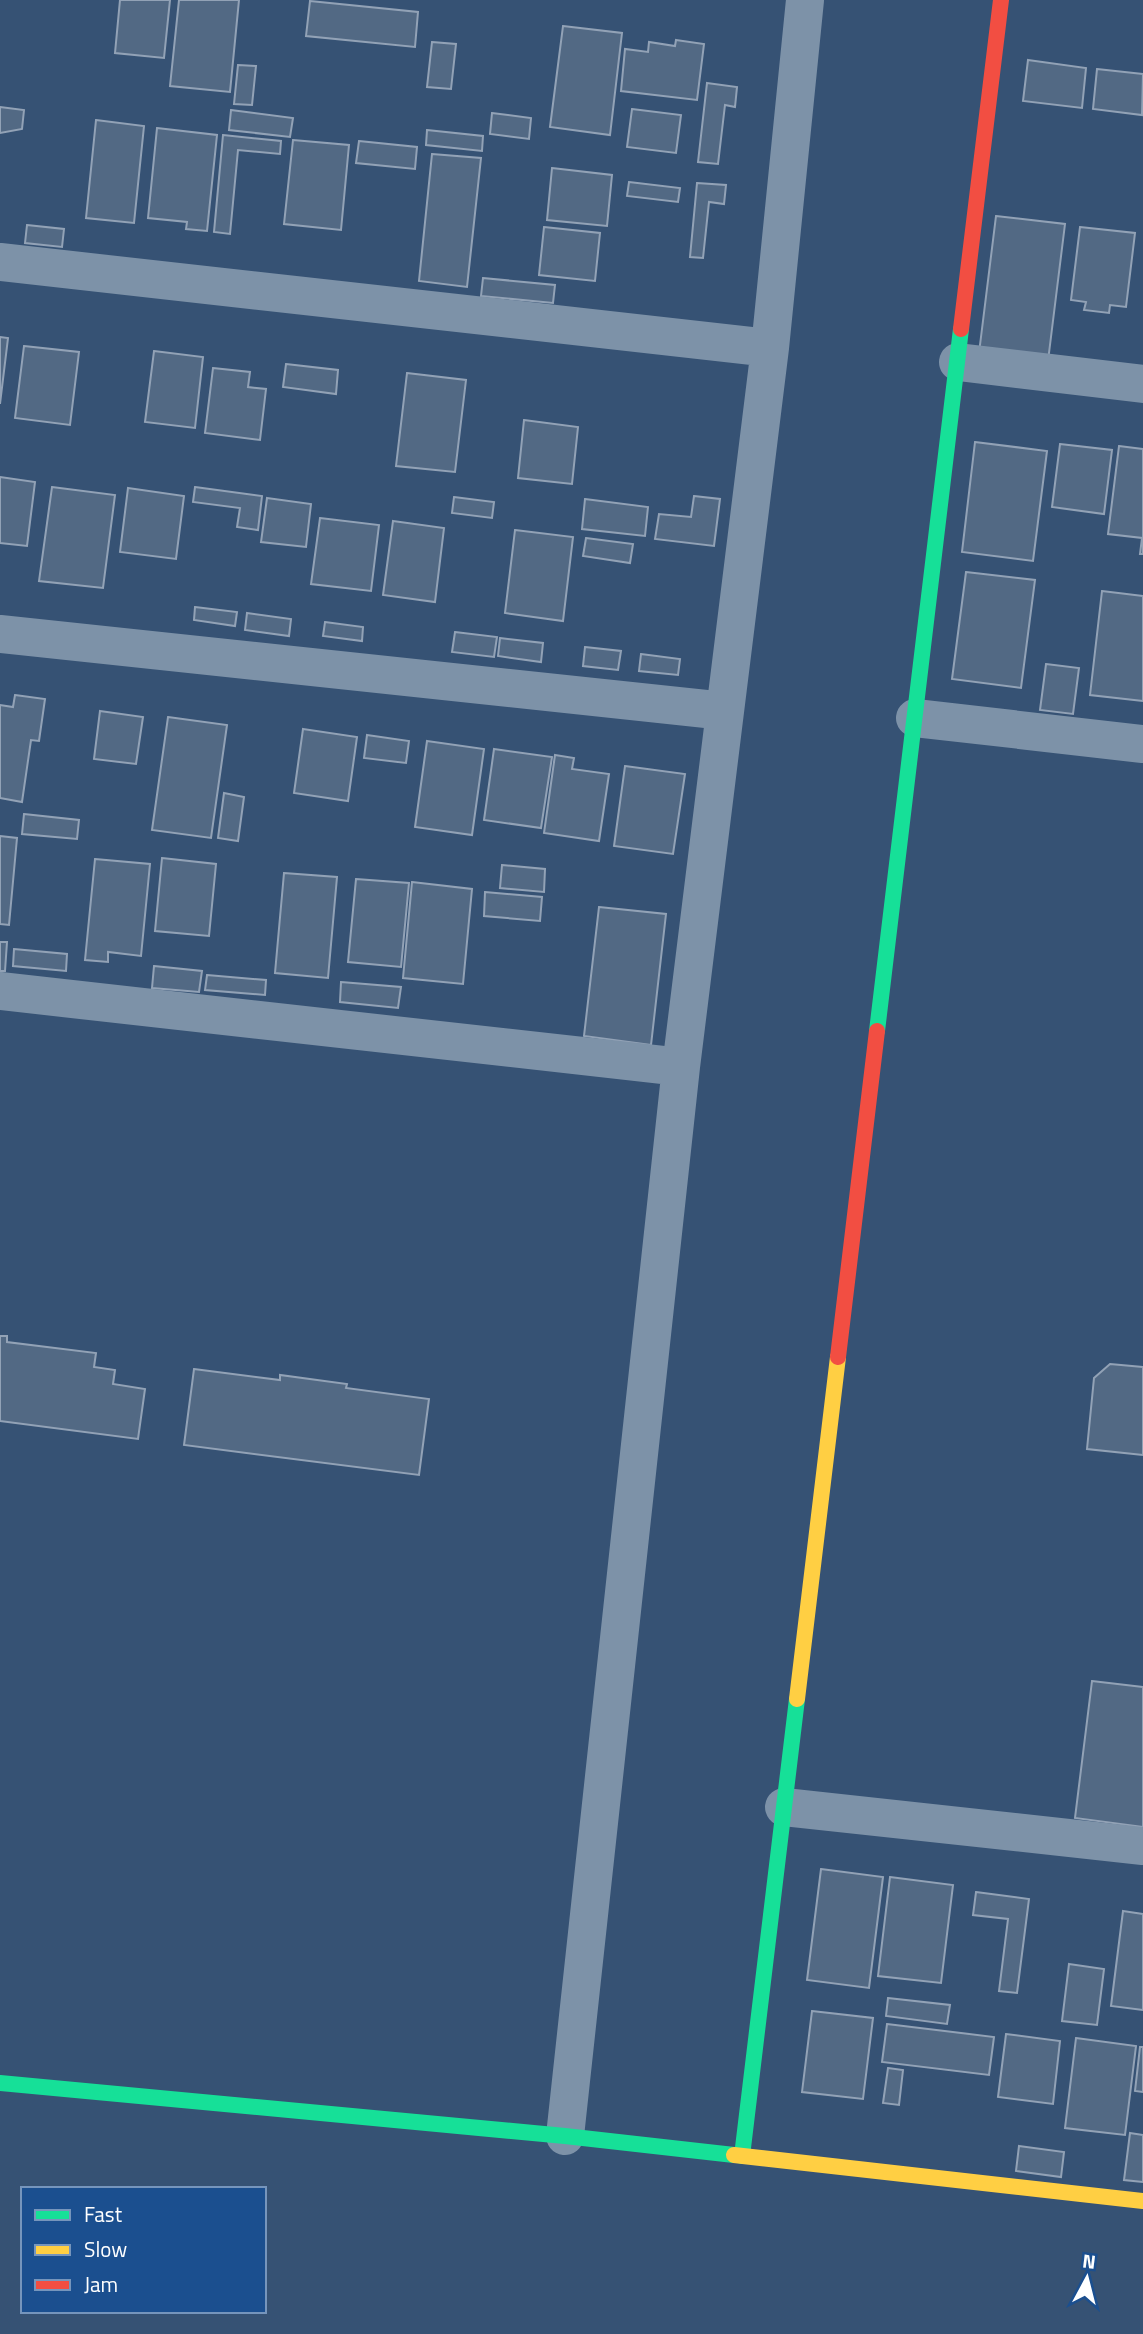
<svg xmlns="http://www.w3.org/2000/svg" width="1143" height="2334" font-family="'Titillium Web',sans-serif">
<style>
.building{fill:#526984;stroke:#92a2b6;stroke-width:2}
.lines{fill:none;stroke-linecap:round;stroke-linejoin:round}
.street{stroke:#7d92a8;stroke-width:38}
.fast{stroke:#16e098;stroke-width:16}
.slow{stroke:#ffcf43;stroke-width:16}
.jam{stroke:#f24e42;stroke-width:16}
</style>
<rect width="100%" height="100%" fill="#365274"/>
<path class="building" d="M120 0H170L164 58 115 53Z
M179 0H239L230 92 170 86Z
M310 1 418 12 415 47 306 36Z
M563 26 622 33 610 135 550 127Z
M676 40 704 44 697 100 621 91 625 49 648 52 649 42 675 46Z
M432 42 456 44 451 89 427 87Z
M1028 60 1086 68 1082 108 1023 101Z
M238 65 256 66 252 105 234 104Z
M1097 69 1143 74 1142 115 1093 109Z
M707 83 737 87 735 107 725 105 718 164 698 162Z
M0 107 24 110 22 129 0 133Z
M632 109 681 115 676 153 627 147Z
M231 110 293 118 290 137 229 130Z
M492 113 531 118 529 139 490 134Z
M96 120 144 126 134 223 86 218Z
M157 128 217 135 207 231 186 229 187 222 148 218Z
M427 130 483 136 482 151 426 145Z
M223 135 281 141 280 154 238 150 230 234 214 232Z
M293 140 349 145 341 230 284 224Z
M359 141 417 147 415 169 356 163Z
M432 154 481 158 467 287 419 281Z
M552 168 612 175 607 226 547 220Z
M629 182 680 188 678 202 627 196Z
M697 183 726 185 724 204 709 202 703 258 690 257Z
M996 216 1065 224 1048 361 979 353Z
M27 225 64 229 62 247 25 243Z
M544 227 600 233 595 281 539 275Z
M1080 227 1135 233 1126 307 1110 305 1109 313 1084 310 1086 302 1071 300Z
M483 278 555 285 553 303 481 296Z
M0 337 8 338 0 404Z
M24 346 79 352 70 425 15 418Z
M154 351 203 357 195 428 145 422Z
M286 364 338 370 336 394 283 387Z
M213 368 250 372 248 387 266 389 260 440 205 433Z
M407 373 466 380 455 472 396 466Z
M524 420 578 427 572 484 518 478Z
M975 442 1047 451 1033 561 962 552Z
M1060 444 1112 450 1104 514 1052 507Z
M1119 446 1143 449V554H1140L1142 538 1108 534Z
M0 477 35 482 27 546 0 543Z
M52 487 115 495 103 588 39 581Z
M195 487 262 496 258 530 237 527 240 508 193 502Z
M128 488 184 496 176 559 120 552Z
M694 496 720 499 714 546 655 539 659 514 691 517Z
M454 497 494 502 492 518 452 513Z
M267 498 311 504 306 547 261 542Z
M585 499 648 507 645 536 582 529Z
M320 518 379 525 371 591 311 584Z
M393 521 444 528 435 602 383 595Z
M515 530 573 537 563 621 505 613Z
M586 538 633 544 630 563 583 556Z
M966 572 1035 580 1021 688 952 679Z
M1102 591 1143 596V701L1090 695Z
M195 607 237 612 235 626 194 620Z
M247 613 291 619 289 636 245 630Z
M325 622 363 627 362 641 323 636Z
M455 632 497 637 494 657 452 652Z
M500 638 543 643 541 662 498 656Z
M585 647 621 651 618 670 583 666Z
M641 654 680 659 678 675 639 671Z
M1046 664 1079 668 1073 714 1040 710Z
M15 695 45 699 39 741 31 740 22 802 0 798V705L13 707Z
M100 711 143 717 136 764 94 759Z
M168 717 227 725 211 838 152 830Z
M303 729 357 737 348 801 294 793Z
M367 735 409 741 406 763 364 758Z
M427 741 484 749 472 835 415 827Z
M494 749 552 757 541 828 484 820Z
M555 755 574 758 572 769 609 774 599 841 544 833Z
M625 766 685 774 673 854 614 846Z
M224 793 244 797 238 841 218 838Z
M24 814 79 820 77 839 22 834Z
M0 836 17 838 9 925 0 924Z
M162 858 216 864 209 936 155 931Z
M95 859 150 864 141 956 108 952V962L85 960Z
M502 865 545 869 544 892 500 888Z
M284 873 337 877 328 978 275 973Z
M356 879 409 883 401 967 348 962Z
M412 882 472 889 463 984 403 978Z
M485 892 542 897 540 921 484 916Z
M599 907 666 914 651 1045 584 1036Z
M0 942H7L5 971H0Z
M14 949 67 954 66 971 13 966Z
M154 966 202 971 199 992 152 988Z
M207 975 266 980 265 995 205 990Z
M341 982 401 987 398 1008 340 1002Z
M0 1336H7V1342L96 1353 94 1367 115 1370 113 1384 145 1389 138 1439 0 1421Z
M1110 1364 1143 1367V1455L1087 1449 1094 1378Z
M194 1369 280 1380V1375L347 1384 346 1388 429 1399 419 1475 184 1445Z
M1092 1681 1143 1687V1827L1075 1818Z
M821 1869 883 1877 869 1988 807 1980Z
M890 1877 953 1885 941 1983 878 1976Z
M976 1892 1029 1899 1017 1993 999 1991 1008 1919 973 1915Z
M1123 1911 1143 1914V2010L1111 2006Z
M1069 1964 1104 1969 1097 2025 1062 2021Z
M888 1998 950 2005 947 2024 886 2016Z
M812 2011 873 2018 863 2099 802 2092Z
M887 2024 994 2037 989 2075 882 2062Z
M1006 2034 1060 2041 1053 2104 998 2097Z
M1076 2038 1136 2046 1125 2135 1065 2128Z
M1140 2047H1143V2092L1135 2091Z
M888 2068 903 2070 899 2105 883 2103Z
M1130 2133 1143 2135V2182L1124 2180Z
M1019 2146 1064 2152 1061 2177 1016 2171Z"/>
<g class="lines">
<path class="street" d="M0 262 770 348
M958 362 1143 384
M0 634 725 711
M915 718 1143 744
M0 991 681 1067
M784 1807 1143 1846
M565 2136 681 1067 770 348 805 0"/>
<path class="fast" d="M877 1031 961 329
M0 2083 565 2136 734 2155
M742 2156 797 1699"/>
<path class="slow" d="M797 1699 838 1357
M734 2155 1143 2201"/>
<path class="jam" d="M961 329 1001 0
M838 1357 877 1031"/>
</g>
<rect x="21" y="2187" width="245" height="126" fill="#1b4f8f" stroke="#7695bc" stroke-width="2"/>
<rect x="35" y="2210" width="35" height="10" fill="#16e098" stroke="#7695bc" stroke-width="2"/>
<text x="84" y="2222" font-size="21" fill="#ffffff">Fast</text>
<rect x="35" y="2245" width="35" height="10" fill="#ffcf43" stroke="#7695bc" stroke-width="2"/>
<text x="84" y="2257" font-size="21" fill="#ffffff">Slow</text>
<rect x="35" y="2280" width="35" height="10" fill="#f24e42" stroke="#7695bc" stroke-width="2"/>
<text x="84" y="2292" font-size="21" fill="#ffffff">Jam</text>
<g transform="translate(1087 2278) rotate(7)" stroke="#1b4f8f" stroke-width="5" paint-order="stroke">
<path d="M0-5L12 26L0 18L-12 26Z" fill="#ffffff"/>
<text y="-10" font-size="19" font-weight="bold" text-anchor="middle" fill="#ffffff">N</text>
</g>
</svg>
